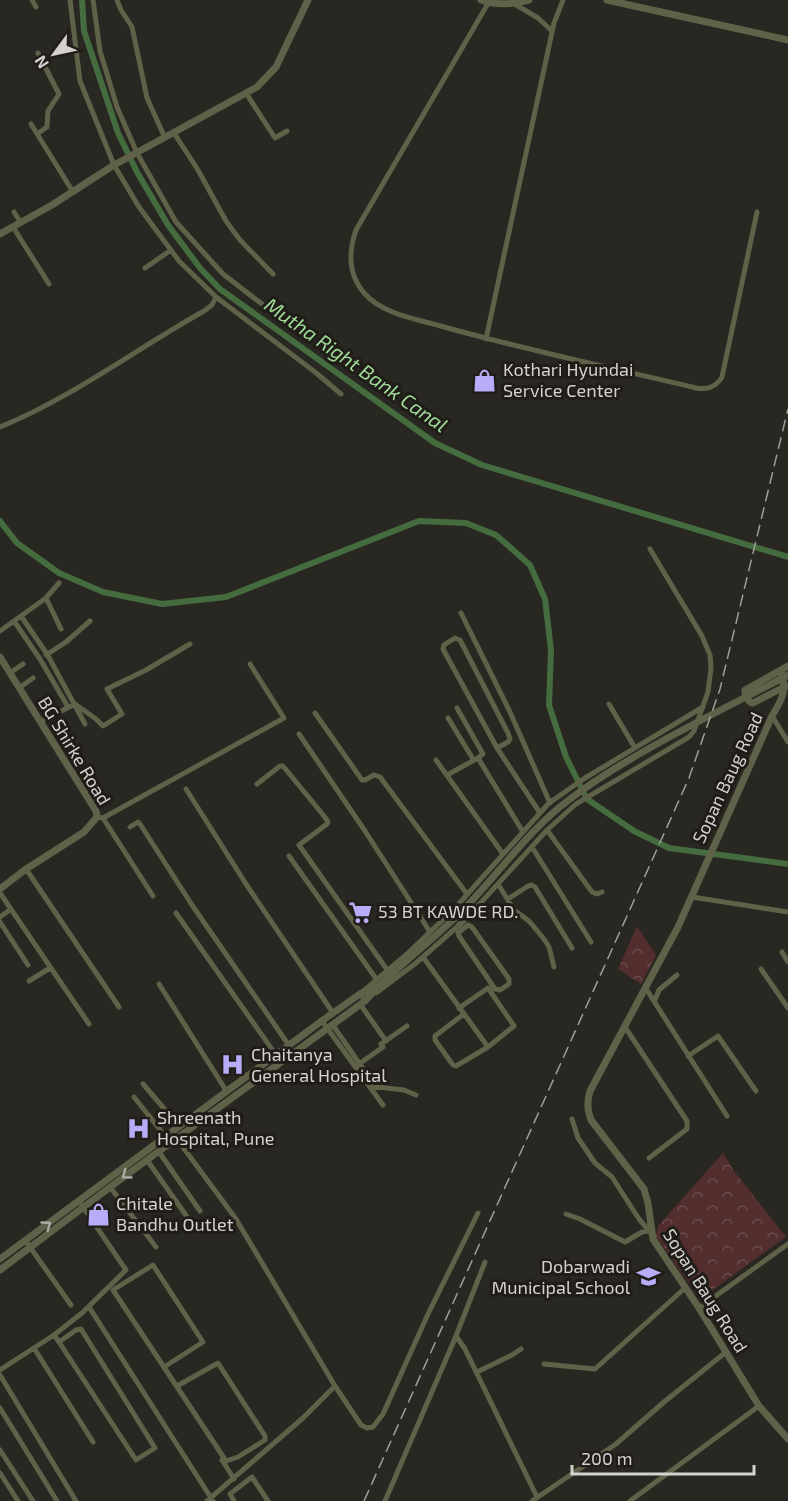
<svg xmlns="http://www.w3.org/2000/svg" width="788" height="1501" font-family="'Exo 2',sans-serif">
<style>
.forest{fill:url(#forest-crowns)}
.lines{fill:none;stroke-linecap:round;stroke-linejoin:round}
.canal{stroke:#446c3e;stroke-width:6}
.minor{stroke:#5f6148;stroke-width:5}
.tertiary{stroke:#5f6148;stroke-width:7}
.rail{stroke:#a09e9b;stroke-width:1.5;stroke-dasharray:12 6;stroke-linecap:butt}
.oneway{stroke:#abaaa0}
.labels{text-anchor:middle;stroke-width:6;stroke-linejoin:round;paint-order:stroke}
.poi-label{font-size:18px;fill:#d4d2cf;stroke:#201d19;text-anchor:start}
.street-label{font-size:18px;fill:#d4d2cf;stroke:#201d19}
.water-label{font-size:20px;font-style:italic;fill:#9fdc97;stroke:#201d19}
</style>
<defs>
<pattern id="forest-crowns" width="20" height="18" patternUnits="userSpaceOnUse" patternTransform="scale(1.5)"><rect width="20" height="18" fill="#532e2e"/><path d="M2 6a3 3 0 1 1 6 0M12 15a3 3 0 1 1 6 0" fill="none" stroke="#6b4b4b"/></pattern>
</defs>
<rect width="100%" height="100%" fill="#292722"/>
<path class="forest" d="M637 926 656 955 641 984 618 969Z
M723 1153 734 1171 786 1237 700 1299 656 1236 658 1226Z"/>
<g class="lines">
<path class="canal" d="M82 0 84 31 118 133 137 172 168 225 200 268 220 289 435 443 482 465 788 557
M0 521 17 543 59 573 103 592 162 604 226 597 419 521 466 523 496 535 530 565 545 599 551 650 549 705 566 757 587 799 634 831 669 848 788 864"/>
<path class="minor" d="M32 0 36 7
M70 0 80 81 114 165 139 207 179 261 216 297 315 372 341 394
M93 0 100 51 117 107 137 153 176 222 223 274 280 318
M117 0 121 10 132 27 147 98 165 138
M490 0 356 230C348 253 348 275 365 294 384 315 418 319 444 327 527 350 612 368 696 388 708 390 716 387 722 377L757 212
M513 3 538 18 552 31
M246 93 275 138 287 131
M31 124 73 192
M174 133 198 170 226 221 240 240 273 274
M37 134 47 127 48 111 59 94 38 53
M14 212 21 223
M13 227 49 284
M145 268 171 250
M486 339 554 23 563 0
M0 427C73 397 136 349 204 311L212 305 216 297
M59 583 46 598 61 629
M461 613 510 712 550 803
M21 616 47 654 85 724
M14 621 40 659 68 707
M0 631 46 598
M46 655 66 642 90 621
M10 673 23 664
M19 688 33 678
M609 704 635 748
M457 708 483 754 478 758
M315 713 362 780H365L374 775 380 777 467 894
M772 716 788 742
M448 718 473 759
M40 722 75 704 96 719 103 726 122 714 107 689 146 670 190 644
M299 734 365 831 430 932
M497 748 508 742 510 739 508 733 460 640 455 638 444 645 443 649 497 748 540 813
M436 760 503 854
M447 775 478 758 523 832
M257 784 280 766H283L324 816 328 822 327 824 299 845 388 971
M186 789 246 884 333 1013
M97 817 103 818 284 718 250 664
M103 818 153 896
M130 827 138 822 140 824 192 905 290 1047
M547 830 592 892 597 894 602 892
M532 847 591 942
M289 856 377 980
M26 869 119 1007
M498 884 514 910 529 921 544 939 549 947 554 967
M0 893 89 1024
M692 897 788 912
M508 899 528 886 532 885 535 887 572 948
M176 913 276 1055
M0 917 11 909
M0 922 28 965
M459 924 463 929 468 925 472 927 509 979V984L500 990 495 989 459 936 458 933 463 929
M782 952 788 962
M423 957 488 1047
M761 969 788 1008
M29 981 50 968
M159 984 227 1092
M645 987 727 1116
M376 993 416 963 466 919 547 830 576 804 689 737 694 731 708 692 711 668 710 655 702 636 650 549
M368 999 365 1001 360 994 407 954 455 908 549 803 585 778 703 707
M655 1000 659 990 677 975
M360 1004 386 1041
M459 1008 488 988 514 1026 488 1047 456 1066 453 1065 435 1040V1036L464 1014
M322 1021 383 1105
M332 1024 366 1073
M625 1027 687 1121V1129L649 1158
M688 1056 718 1036 756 1091
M359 1064 383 1047 381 1044 407 1026
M143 1084 179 1126
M369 1086 404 1090 416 1095
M134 1097 165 1136
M572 1119 578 1138 595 1163 612 1177 639 1219 651 1233
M174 1135 236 1219 335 1386 361 1425 367 1428 373 1427 383 1414 428 1314 478 1213
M159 1152 200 1211
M147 1160 190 1221
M110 1187 156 1247
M566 1214 580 1219 625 1242 642 1232 649 1231
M25 1240 71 1305
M485 1262 456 1336 465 1349 537 1497
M89 1307 213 1501
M699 1308 788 1244
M54 1335 59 1342 136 1460 155 1448 81 1329 76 1330 59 1342
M34 1348 93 1442
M544 1364 595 1369 685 1288
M164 1367 203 1342 153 1265 113 1290 226 1461 238 1457 265 1440V1436L218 1363 177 1386
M0 1370 54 1335 82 1313 126 1270 81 1204
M477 1372 512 1355 521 1349
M0 1375 76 1501
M0 1408 57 1501
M0 1450 33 1501
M222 1460 234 1479
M0 1473 18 1501
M207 1501 303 1418 335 1386
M234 1501 230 1494 252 1477 268 1501
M385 1501 456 1336
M532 1501 616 1444 664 1402 726 1352
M630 1501 759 1406"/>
<path class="tertiary" d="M481 0C496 6 514 4 529 0
M607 0 788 40
M0 234 52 205 114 165 257 87 276 67 308 0
M0 657 96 811 97 817 84 832 26 869 0 889
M781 671C787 691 783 698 772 716L678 927 590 1091C587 1102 587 1109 591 1120L644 1189 648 1203 653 1239 699 1308 759 1406 788 1439
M786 686 753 703C749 703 744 695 745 690L788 666
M0 1259 323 1020 360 994 376 986
M0 1270 125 1176 365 1001C394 968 431 942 462 911 498 875 528 830 570 799 634 751 717 713 788 675"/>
<path class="rail" d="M364 1501 689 778 720 689 788 409"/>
</g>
<defs><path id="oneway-chevron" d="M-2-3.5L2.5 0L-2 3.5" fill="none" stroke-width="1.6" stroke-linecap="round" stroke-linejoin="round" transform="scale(1.5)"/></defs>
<g class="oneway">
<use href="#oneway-chevron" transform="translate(126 1175) rotate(144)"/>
<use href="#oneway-chevron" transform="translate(47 1225) rotate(-36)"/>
</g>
<defs>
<symbol id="shop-bare" viewBox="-9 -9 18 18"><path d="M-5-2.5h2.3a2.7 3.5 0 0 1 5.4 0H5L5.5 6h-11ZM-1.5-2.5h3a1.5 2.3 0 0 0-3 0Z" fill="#b8abf7" stroke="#201d19" stroke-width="2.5" paint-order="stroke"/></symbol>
<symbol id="supermarket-bare" viewBox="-9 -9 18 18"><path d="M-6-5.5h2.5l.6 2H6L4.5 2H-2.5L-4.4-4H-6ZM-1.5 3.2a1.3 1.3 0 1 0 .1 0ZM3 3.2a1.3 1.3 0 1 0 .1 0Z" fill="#b8abf7" stroke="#201d19" stroke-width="2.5" paint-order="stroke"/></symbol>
<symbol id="hospital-bare" viewBox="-9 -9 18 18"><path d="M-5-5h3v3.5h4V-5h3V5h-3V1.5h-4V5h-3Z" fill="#b8abf7" stroke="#201d19" stroke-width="2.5" paint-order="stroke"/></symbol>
<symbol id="school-bare" viewBox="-9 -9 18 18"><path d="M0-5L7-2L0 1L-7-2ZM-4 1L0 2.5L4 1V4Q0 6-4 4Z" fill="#b8abf7" stroke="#201d19" stroke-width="2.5" paint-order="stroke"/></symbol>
</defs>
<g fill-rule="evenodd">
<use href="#shop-bare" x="468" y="364" width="33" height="33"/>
<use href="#supermarket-bare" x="344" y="896" width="33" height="33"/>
<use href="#hospital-bare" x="216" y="1048" width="33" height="33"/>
<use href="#hospital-bare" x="122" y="1112" width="33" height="33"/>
<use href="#shop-bare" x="82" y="1198" width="33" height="33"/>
<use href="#school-bare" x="632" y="1260" width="33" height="33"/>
</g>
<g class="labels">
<g class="poi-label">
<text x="503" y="376">Kothari Hyundai<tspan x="503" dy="21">Service Center</tspan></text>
<text x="378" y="918">53 BT KAWDE RD.</text>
<text x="251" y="1061">Chaitanya<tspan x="251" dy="21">General Hospital</tspan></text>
<text x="157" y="1124">Shreenath<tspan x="157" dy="21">Hospital, Pune</tspan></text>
<text x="116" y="1210">Chitale<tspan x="116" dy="21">Bandhu Outlet</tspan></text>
<text x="630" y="1273" text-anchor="end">Dobarwadi<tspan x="630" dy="21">Municipal School</tspan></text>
</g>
<g class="street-label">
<text transform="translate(74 751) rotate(59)" y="6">BG Shirke Road</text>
<text transform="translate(728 778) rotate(-65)" y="6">Sopan Baug Road</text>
<text transform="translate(705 1291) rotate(58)" y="6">Sopan Baug Road</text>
</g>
<g class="water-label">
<text transform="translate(356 365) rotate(35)" y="7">Mutha Right Bank Canal</text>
</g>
</g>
<g transform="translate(54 54) rotate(237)" stroke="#201d19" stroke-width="4.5" paint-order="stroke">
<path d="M0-4.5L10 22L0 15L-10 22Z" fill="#d4d2cf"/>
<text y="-9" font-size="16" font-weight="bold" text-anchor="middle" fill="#d4d2cf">N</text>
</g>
<path d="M572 1465v9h182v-9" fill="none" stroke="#d4d2cf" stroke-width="3"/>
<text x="581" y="1465" font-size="18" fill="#d4d2cf" stroke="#201d19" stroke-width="4.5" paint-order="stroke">200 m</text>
</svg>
